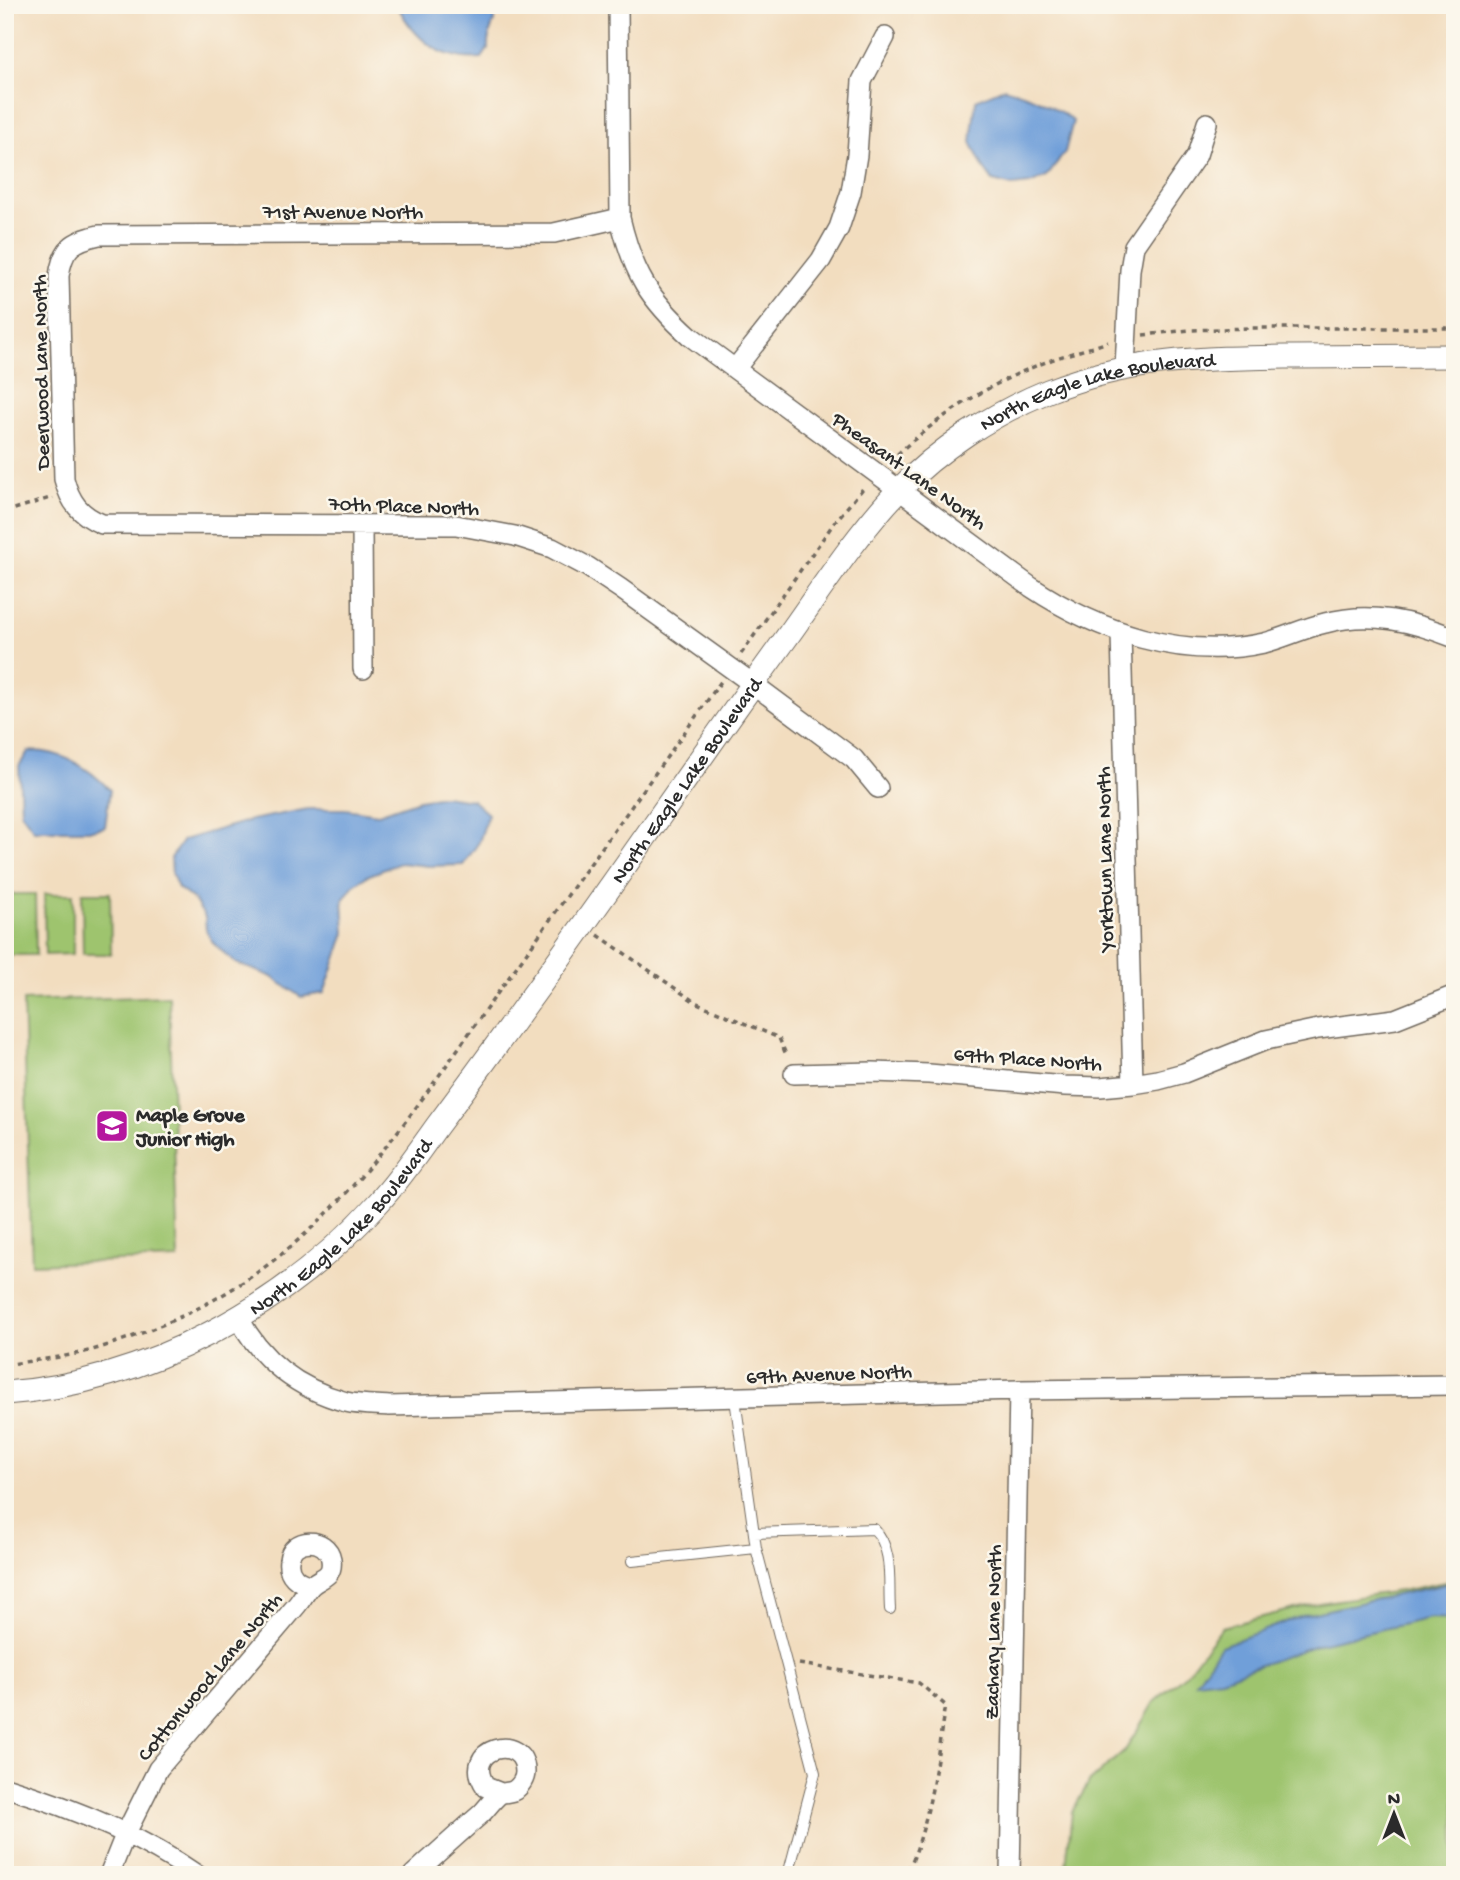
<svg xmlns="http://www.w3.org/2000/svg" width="1460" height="1880" font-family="'Gochi Hand',sans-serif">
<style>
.green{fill:#9ec46e;stroke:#64784c;stroke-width:2}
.water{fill:#6f9fd9;stroke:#4d6582;stroke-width:2}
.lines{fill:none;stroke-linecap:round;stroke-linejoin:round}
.service-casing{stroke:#71695f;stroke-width:12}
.minor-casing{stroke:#71695f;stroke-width:22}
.tertiary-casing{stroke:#71695f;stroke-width:25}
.path{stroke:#71695f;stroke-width:3.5;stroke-dasharray:5 5;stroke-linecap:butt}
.service{stroke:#fff;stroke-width:10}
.minor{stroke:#fff;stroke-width:19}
.tertiary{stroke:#fff;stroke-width:23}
.labels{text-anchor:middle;stroke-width:5;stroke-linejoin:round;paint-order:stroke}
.street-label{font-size:21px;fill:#2b2b2b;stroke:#fbf7ec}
.poi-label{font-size:21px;font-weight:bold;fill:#2b2b2b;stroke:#fbf7ec;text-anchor:start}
</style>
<rect width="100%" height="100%" fill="#fbf7ec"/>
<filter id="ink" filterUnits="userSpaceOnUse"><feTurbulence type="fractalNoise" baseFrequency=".0143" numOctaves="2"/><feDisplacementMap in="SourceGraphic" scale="14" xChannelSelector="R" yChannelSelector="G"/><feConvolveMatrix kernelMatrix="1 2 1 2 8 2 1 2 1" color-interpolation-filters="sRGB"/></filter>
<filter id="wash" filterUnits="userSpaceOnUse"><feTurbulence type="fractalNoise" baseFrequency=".00686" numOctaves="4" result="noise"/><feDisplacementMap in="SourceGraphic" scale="28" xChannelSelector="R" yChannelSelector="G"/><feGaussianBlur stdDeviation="1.57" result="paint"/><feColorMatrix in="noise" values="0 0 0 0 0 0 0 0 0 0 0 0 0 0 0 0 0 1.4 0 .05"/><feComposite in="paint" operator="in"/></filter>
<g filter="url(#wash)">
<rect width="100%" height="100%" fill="#f2ddbf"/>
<path class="green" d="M82 893H110L111 954H83Z
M7 894H35L36 955H7Z
M44 894H73V954L45 955Z
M169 996 178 1259 32 1264 23 1001Z
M1455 1580V1875H1065L1072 1812 1089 1782 1126 1749 1154 1702 1185 1675 1222 1627 1319 1603 1406 1590Z"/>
<path class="water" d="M397 5H497C497 21 486 33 488 49L482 58C441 62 415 40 397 5Z
M1004 88C1030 95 1052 104 1073 121L1065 152 1047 177 1030 184 1012 186 993 181 983 167 971 142 976 100Z
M34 751C64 752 90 769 110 790L105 827 92 830H34L21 812 19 766 28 752Z
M444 796 472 800 488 814 479 842 463 865 429 866 400 863 367 876 353 886 343 900 345 933 324 993 301 997 270 976 235 963 213 943 206 930 205 917 194 900 178 888 172 874 171 858 183 840 251 820 308 809H345L378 814 419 800Z
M1455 1582V1619L1430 1618 1319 1644 1222 1679 1196 1682 1221 1646 1305 1615Z"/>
</g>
<g filter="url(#ink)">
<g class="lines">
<defs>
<path id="service" d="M735 1399 756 1548 815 1773 788 1875
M754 1533 874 1529C894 1548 888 1584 890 1609
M632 1561 756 1548"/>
<path id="minor" d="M618 5 620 218C633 273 649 299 690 336L1031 587C1097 631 1183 661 1264 643 1284 638 1304 628 1325 623 1370 611 1412 621 1455 638
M620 218 554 233 99 235C72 241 63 248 59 276L64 479C70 502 80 515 102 524L456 525 515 536 552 548 588 567 621 589 753 684 854 759 878 788
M1125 367 1130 270 1134 246 1197 155 1207 123
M735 369 821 260 839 228 851 192 857 155 862 81 885 37
M362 525 363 669
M1121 633 1133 1084
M794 1074 873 1072 929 1074 1065 1086 1100 1087 1133 1084 1158 1080 1184 1073 1266 1040 1318 1029 1395 1019 1455 995
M239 1318C261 1361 299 1389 346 1402 359 1405 375 1405 389 1406L1019 1390 1455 1385
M5 1787C70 1807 141 1836 197 1875
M109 1875 125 1835 158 1769 297 1605C301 1600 305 1593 310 1587 318 1577 334 1579 331 1559 327 1536 291 1537 289 1560 287 1574 298 1584 312 1585
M413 1875C436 1854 458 1834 481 1814 487 1808 493 1799 500 1794 504 1792 510 1793 515 1790 520 1786 525 1779 525 1772 525 1731 459 1748 486 1787L501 1793
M1010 1875 1019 1390"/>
<g id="tertiary">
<path id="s1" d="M5 1393C147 1383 285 1307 379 1202 401 1178 419 1151 437 1126 466 1087 494 1049 522 1010 611 889 694 765 782 644 819 593 854 537 898 491 938 449 994 413 1048 391 1131 358 1205 358 1292 357 1346 357 1401 356 1455 356"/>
</g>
</defs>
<use href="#service" class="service-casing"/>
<use href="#minor" class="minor-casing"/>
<use href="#tertiary" class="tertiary-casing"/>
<path class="path" d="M1143 335 1190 330 1250 328H1455
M890 461C934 419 989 383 1046 362 1066 354 1088 349 1108 342
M5 512 53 497
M741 654 834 523 865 486
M598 935 695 1002 779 1038 787 1057
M5 1365C33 1360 62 1358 89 1351 144 1335 205 1309 252 1276 356 1205 424 1095 497 994 572 889 647 785 722 680
M799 1664 919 1683 945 1705C936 1761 931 1823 906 1875"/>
<use href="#service" class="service"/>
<use href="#minor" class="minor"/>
<use href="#tertiary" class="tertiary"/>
</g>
</g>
<defs>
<symbol id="school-square" viewBox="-11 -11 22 22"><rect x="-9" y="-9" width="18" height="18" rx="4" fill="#b5179e" stroke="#fbf7ec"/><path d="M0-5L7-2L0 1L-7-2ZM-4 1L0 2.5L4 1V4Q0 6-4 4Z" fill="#fff"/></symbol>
</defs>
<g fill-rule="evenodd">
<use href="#school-square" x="93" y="1107" width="38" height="38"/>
</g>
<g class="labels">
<g class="street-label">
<text x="343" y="218">71st Avenue North</text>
<text transform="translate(40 372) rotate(-91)" y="7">Deerwood Lane North</text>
<text dy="7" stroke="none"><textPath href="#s1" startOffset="1540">North Eagle Lake Boulevard</textPath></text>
<text transform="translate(910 470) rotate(36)" y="7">Pheasant Lane North</text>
<text transform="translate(404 505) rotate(2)" y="7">70th Place North</text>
<text dy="7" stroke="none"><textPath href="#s1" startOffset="952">North Eagle Lake Boulevard</textPath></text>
<text transform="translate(1104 859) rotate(-91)" y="7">Yorktown Lane North</text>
<text transform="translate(1028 1058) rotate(4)" y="7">69th Place North</text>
<text dy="7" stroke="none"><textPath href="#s1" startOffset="385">North Eagle Lake Boulevard</textPath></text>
<text transform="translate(829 1373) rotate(-2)" y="7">69th Avenue North</text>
<text transform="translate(992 1632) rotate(-89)" y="7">Zachary Lane North</text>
<text transform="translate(209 1676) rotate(-50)" y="7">Cottonwood Lane North</text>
</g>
<g class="poi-label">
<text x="136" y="1121">Maple Grove<tspan x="136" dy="24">Junior High</tspan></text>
</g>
</g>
<rect width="1460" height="1880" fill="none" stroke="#fbf7ec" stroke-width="28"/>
<g transform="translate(1394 1814)" stroke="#fbf7ec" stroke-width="5" paint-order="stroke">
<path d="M0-5L12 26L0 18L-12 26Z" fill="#2b2b2b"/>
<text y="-10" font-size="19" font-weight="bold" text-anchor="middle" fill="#2b2b2b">N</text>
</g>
</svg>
